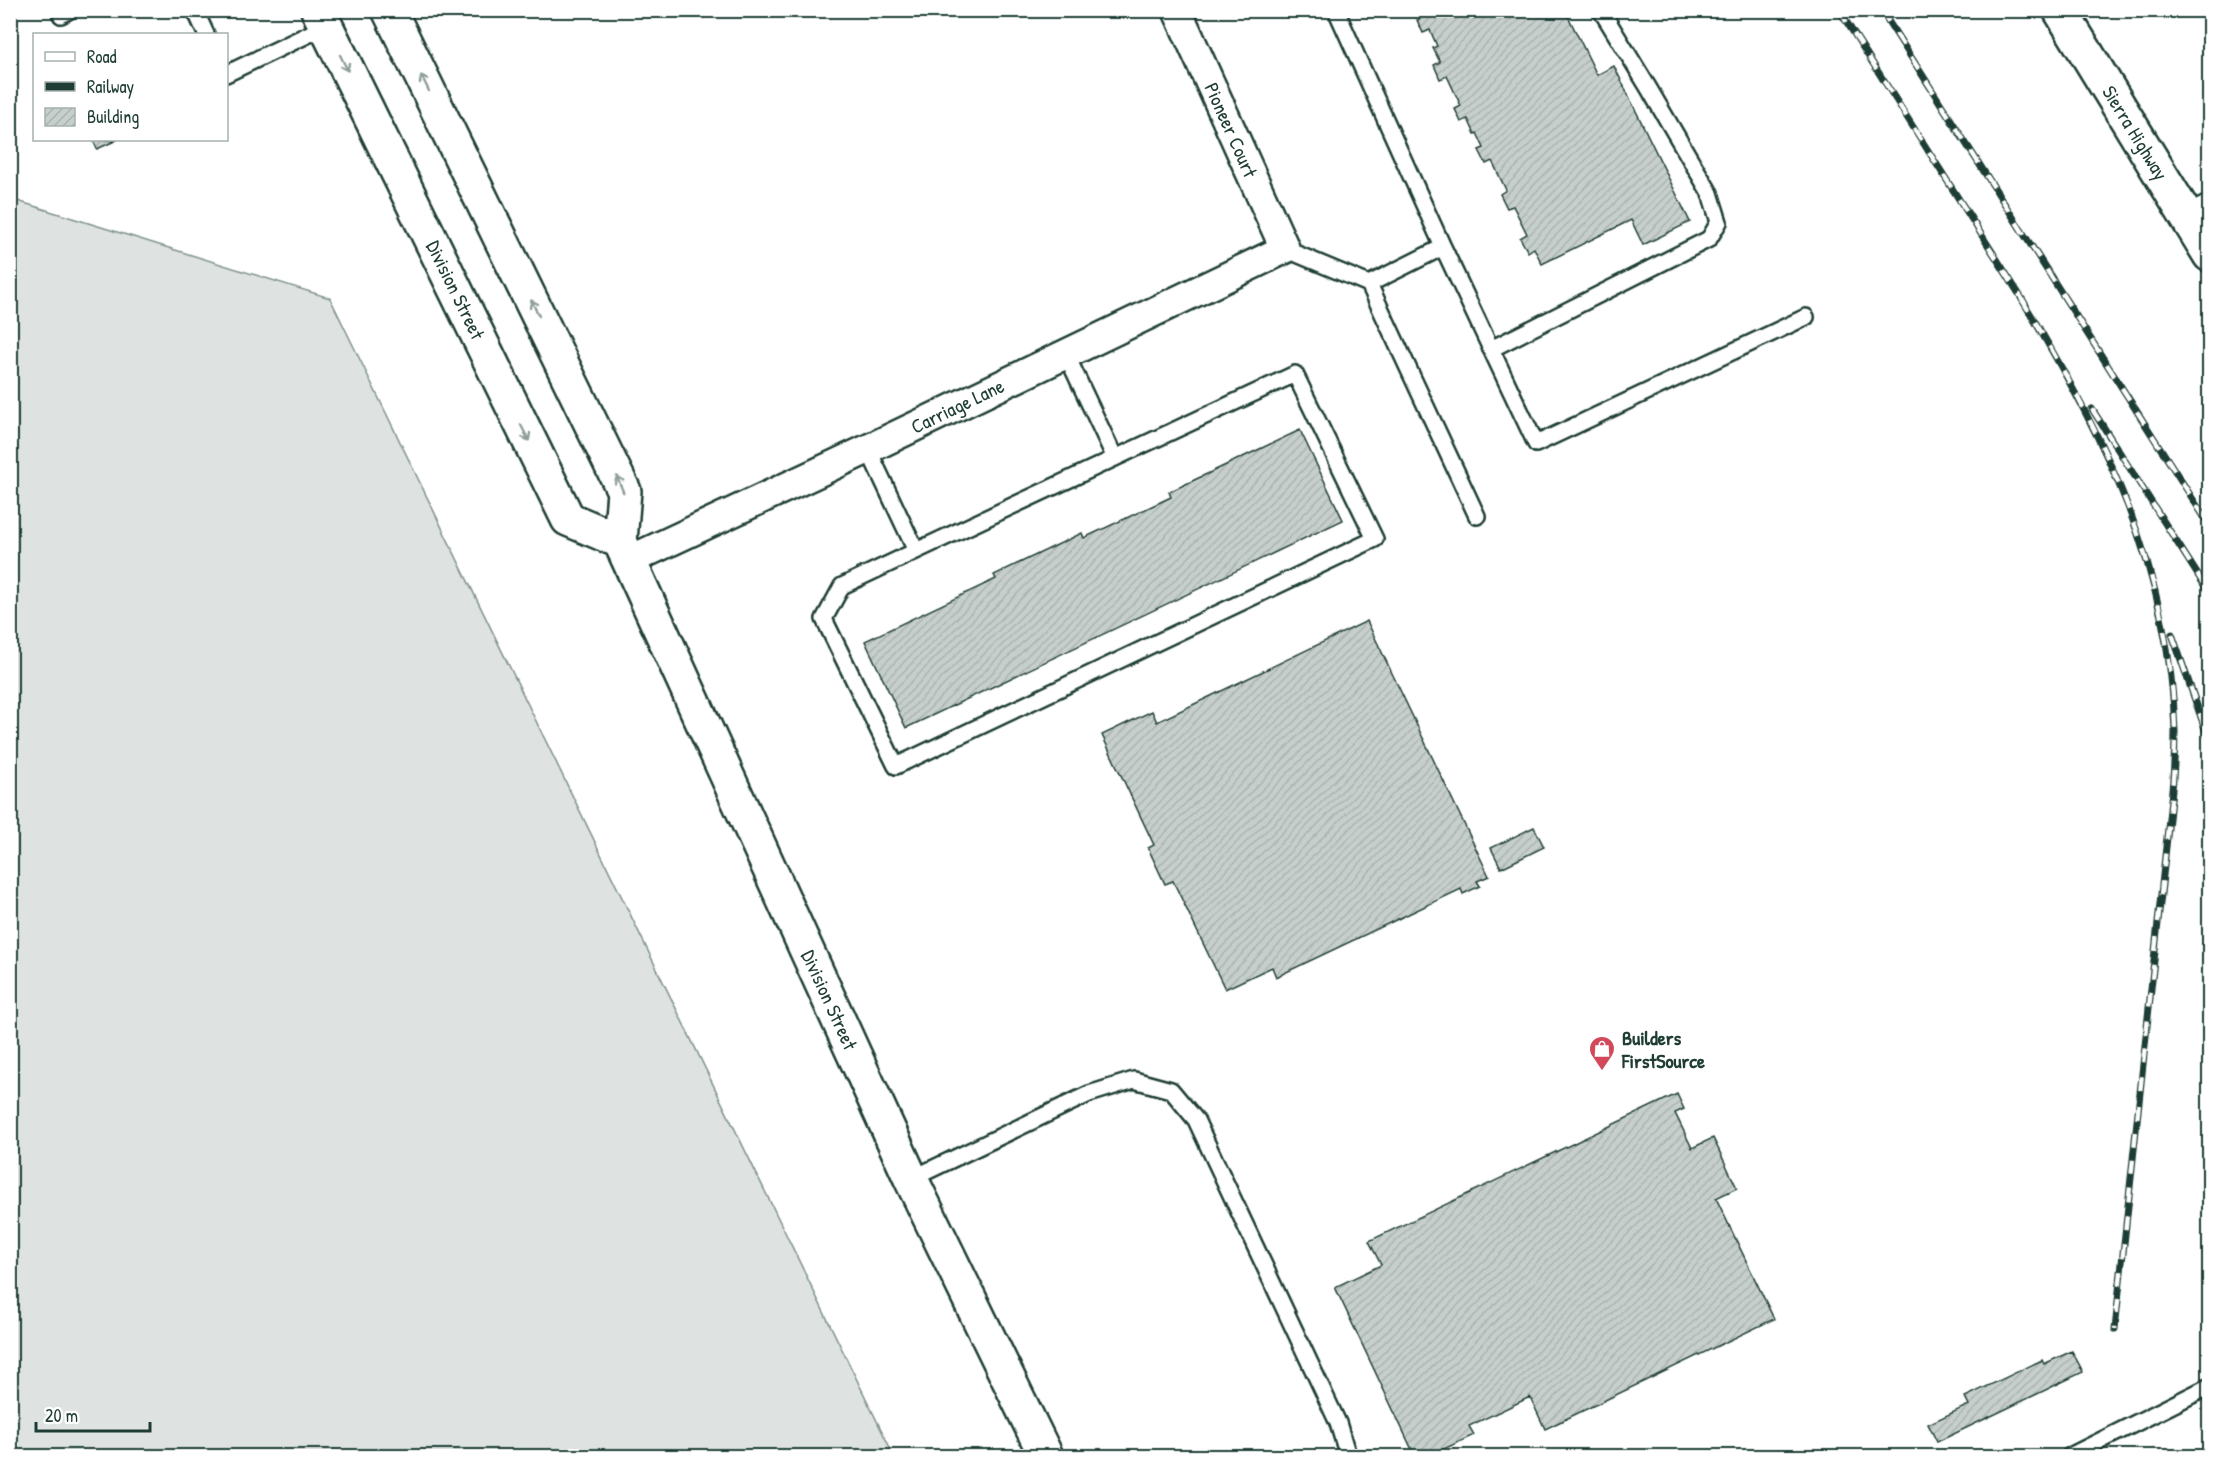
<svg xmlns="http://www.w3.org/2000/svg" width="2220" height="1467" font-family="'Patrick Hand',sans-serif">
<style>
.grass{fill:#dee3e2;stroke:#7e908b;stroke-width:1.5}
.building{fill:url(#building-hatch);stroke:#1f3d34;stroke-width:1.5}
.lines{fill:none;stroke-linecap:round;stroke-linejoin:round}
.service-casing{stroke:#1f3d34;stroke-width:20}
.minor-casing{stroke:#1f3d34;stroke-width:33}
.secondary-casing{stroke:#1f3d34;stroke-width:38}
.primary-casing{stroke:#1f3d34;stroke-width:38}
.service{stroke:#fff;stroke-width:15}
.minor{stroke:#fff;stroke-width:28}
.secondary{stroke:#fff;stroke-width:33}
.primary{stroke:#fff;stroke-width:33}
.rail-casing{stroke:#1f3d34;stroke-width:7}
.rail{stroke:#fff;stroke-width:4.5;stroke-dasharray:14;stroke-linecap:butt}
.oneway{stroke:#8f9e9a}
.labels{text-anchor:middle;stroke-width:6;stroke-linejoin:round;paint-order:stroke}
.street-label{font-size:20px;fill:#1f3d34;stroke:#fff}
.poi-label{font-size:20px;font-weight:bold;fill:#1f3d34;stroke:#fff;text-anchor:start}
</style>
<defs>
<pattern id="building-hatch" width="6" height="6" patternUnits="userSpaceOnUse" patternTransform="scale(1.5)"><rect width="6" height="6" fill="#c7cfcc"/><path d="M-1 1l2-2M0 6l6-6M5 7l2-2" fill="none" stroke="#aab3b0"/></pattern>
</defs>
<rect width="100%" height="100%" fill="#fff"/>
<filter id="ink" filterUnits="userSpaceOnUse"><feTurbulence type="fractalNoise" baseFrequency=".0167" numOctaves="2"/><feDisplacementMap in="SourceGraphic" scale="12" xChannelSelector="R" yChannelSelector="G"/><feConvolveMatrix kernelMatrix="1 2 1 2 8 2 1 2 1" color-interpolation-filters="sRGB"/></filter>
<g filter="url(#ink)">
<path class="grass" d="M11 199 330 298 894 1456H11Z"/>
<path class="building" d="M1421 10H1565L1597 75 1614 66 1690 222 1643 245 1631 220 1542 264 1534 248 1528 252 1520 238 1527 234 1513 206 1507 208 1500 194 1506 190 1492 161 1486 164 1479 150 1484 148 1477 133 1475 134 1468 119 1461 122 1455 109 1461 106 1447 76 1440 79 1434 65 1440 62 1433 48 1437 46 1430 30 1423 33 1417 20 1424 16Z
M93 140H117L97 149Z
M1300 430 1343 520 906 728 865 641 996 579 994 575 1082 533 1084 538 1171 497 1169 492Z
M1367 621 1489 876 1477 881 1480 886 1463 894 1461 889 1276 977 1272 967 1225 989 1173 881 1165 884 1148 848 1154 845 1102 735 1152 711 1157 722Z
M1534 827 1544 847 1501 868 1491 848Z
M1677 1094 1684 1109 1675 1113 1692 1148 1713 1138 1737 1188 1716 1198 1774 1319 1545 1429 1530 1397 1469 1426 1474 1435 1429 1456H1415L1335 1287 1381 1265 1369 1241Z
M2072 1351 2083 1372 1937 1442 1928 1424 1969 1405 1965 1397 2042 1360 2044 1364Z"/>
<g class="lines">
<defs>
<path id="service" d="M59 10 61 15 70 10
M195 10 206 34
M226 74 326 26
M2185 215 2210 202
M1443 247 1491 349 1709 239 1719 222 1710 193 1648 87 1601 10
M1285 249 1369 284 1443 247 1336 10
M1369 284 1477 516
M1491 349 1536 444 1806 317
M868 449 916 551 1115 458 1066 354
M916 551 842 586 824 619 896 766 1375 539 1295 374 1115 458
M911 1179 1089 1094 1134 1080 1171 1090 1196 1120 1338 1423 1348 1456
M2070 1456 2210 1386"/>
<g id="minor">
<path id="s1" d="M628 561 868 449 1285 249 1177 10"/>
</g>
<g id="secondary">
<path id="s2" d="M318 10 568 519 620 541"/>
<path id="s3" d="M389 10 624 491 620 541 911 1179 1046 1456"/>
</g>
<g id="primary">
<path id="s4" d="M2060 10 2210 255"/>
</g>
</defs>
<use href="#service" class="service-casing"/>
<use href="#minor" class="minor-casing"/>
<use href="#secondary" class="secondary-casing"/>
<use href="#primary" class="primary-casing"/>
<use href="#service" class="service"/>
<use href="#minor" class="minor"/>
<use href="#secondary" class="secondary"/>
<use href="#primary" class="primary"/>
<defs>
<path id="rail" d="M1839 10 2026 305
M1881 10 2210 526
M2021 298C2104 435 2170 568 2175 731 2175 757 2173 783 2170 809L2115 1329
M2092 409 2210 594
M2172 634 2210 743"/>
</defs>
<use href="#rail" class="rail-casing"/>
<use href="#rail" class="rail"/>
</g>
<defs><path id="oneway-shaft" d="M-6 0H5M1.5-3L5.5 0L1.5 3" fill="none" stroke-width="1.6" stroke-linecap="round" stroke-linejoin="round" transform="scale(1.5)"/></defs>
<g class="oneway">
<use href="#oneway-shaft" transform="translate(344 63) rotate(64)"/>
<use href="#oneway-shaft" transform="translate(425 83) rotate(-116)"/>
<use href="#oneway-shaft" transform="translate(535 308) rotate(-116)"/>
<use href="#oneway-shaft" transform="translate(525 433) rotate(63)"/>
<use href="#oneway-shaft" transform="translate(620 484) rotate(-112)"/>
</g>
</g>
<defs>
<symbol id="shop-pin" viewBox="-11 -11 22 30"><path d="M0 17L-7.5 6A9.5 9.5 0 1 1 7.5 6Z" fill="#d1495b" stroke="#fff"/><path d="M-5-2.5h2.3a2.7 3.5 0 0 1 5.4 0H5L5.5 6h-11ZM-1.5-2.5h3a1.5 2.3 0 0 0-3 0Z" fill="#fff"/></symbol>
</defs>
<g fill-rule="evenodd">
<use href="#shop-pin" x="1587" y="1034" width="30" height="40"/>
</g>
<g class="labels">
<g class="street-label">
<text transform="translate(1231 130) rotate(66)" y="7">Pioneer Court</text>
<text dy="7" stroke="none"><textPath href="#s4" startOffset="144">Sierra Highway</textPath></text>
<text dy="7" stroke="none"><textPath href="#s2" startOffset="312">Division Street</textPath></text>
<text dy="7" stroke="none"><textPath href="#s1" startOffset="364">Carriage Lane</textPath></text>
<text dy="7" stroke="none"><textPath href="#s3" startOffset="1090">Division Street</textPath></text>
</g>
<g class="poi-label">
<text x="1622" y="1045">Builders<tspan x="1622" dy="23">FirstSource</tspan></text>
</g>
</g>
<rect width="2220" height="1467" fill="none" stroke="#fff" stroke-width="36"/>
<rect x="18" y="18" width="2184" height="1431" fill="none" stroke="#1f3d34" stroke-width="2" filter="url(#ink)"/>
<rect x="33" y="33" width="195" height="108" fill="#ffffff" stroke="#a5b1ae" stroke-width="1.5"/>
<rect x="45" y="52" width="30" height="9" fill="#ffffff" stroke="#a5b1ae" stroke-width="1.5"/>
<text x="87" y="63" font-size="18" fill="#1f3d34">Road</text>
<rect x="45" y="82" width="30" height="9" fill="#1f3d34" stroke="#a5b1ae" stroke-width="1.5"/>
<text x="87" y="93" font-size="18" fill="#1f3d34">Railway</text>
<rect x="45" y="108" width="30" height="18" fill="url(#building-hatch)" stroke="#a5b1ae" stroke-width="1.5"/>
<text x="87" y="123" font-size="18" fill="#1f3d34">Building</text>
<path d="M36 1422v9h114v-9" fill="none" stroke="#1f3d34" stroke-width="3"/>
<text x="45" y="1422" font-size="18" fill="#1f3d34" stroke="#ffffff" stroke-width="4.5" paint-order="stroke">20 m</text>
</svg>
